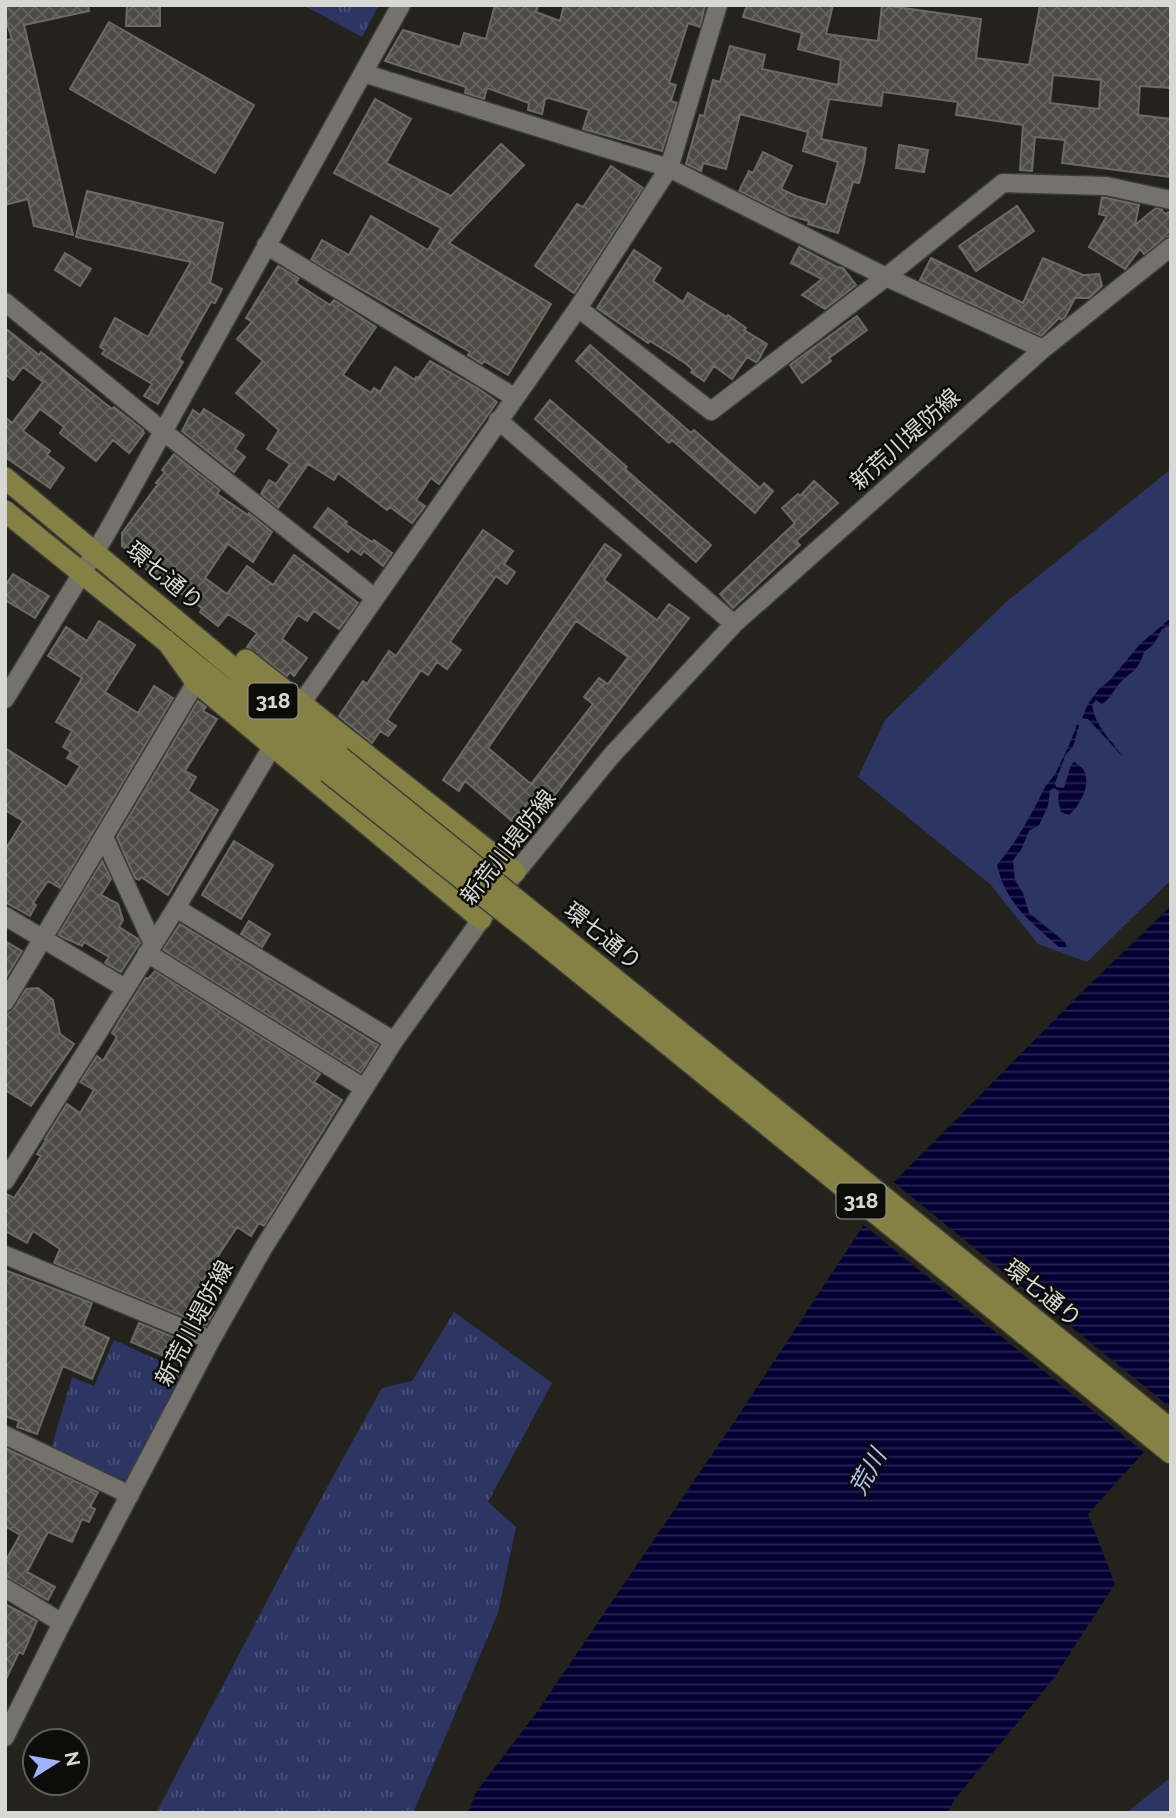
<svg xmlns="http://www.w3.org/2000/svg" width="1176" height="1818" font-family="Raleway,'Noto Sans JP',sans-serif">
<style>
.green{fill:#2c3563}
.park{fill:url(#park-tufts)}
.water{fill:url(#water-rules)}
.pier{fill:#23231c}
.building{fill:url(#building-cross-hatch);stroke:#6c6b63;stroke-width:2;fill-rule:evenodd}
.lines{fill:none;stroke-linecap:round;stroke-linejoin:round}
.minor-casing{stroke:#3d3d38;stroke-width:21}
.major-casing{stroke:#3d3d38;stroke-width:24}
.minor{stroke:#73736b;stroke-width:18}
.major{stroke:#858043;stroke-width:21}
.major-bridge-casing{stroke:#3d3d38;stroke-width:24;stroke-linecap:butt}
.major-bridge{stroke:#858043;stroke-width:21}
.labels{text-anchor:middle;stroke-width:5;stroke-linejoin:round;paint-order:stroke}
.shield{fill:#0c0c09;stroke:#9a9a96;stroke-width:2}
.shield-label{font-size:21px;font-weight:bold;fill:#d7d7d3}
.street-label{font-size:23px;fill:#d7d7d3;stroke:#0c0c09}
.water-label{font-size:24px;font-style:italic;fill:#afc0ff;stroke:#0c0c09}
</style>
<defs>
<pattern id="park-tufts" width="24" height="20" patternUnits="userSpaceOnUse" patternTransform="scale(1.75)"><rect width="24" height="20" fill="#2c3563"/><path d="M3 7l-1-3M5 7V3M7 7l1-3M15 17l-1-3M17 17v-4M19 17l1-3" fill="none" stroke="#4a5278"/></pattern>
<pattern id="water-rules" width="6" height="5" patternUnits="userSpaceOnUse" patternTransform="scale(1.75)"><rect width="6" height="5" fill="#050033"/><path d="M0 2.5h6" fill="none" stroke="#292450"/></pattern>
<pattern id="building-cross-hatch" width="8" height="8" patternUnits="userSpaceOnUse" patternTransform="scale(1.75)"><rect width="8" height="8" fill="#4c4c44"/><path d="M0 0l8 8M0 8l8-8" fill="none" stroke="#65655e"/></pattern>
</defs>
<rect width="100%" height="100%" fill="#23231c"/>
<path class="green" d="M1171 469V880L1087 962 1038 944 990 884 858 777 885 720 1006 602Z
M1171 1776V1813H1126L1171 1777Z"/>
<path class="park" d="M303 5H379L362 37Z
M454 1312 552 1383 488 1502 516 1527 498 1613 413 1813H156L313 1513 382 1388 412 1381Z
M114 1340 184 1372 127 1481 51 1449 72 1377 94 1386Z"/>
<path class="water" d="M1171 618V625L1162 629 1154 644 1144 652C1139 672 1128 672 1117 687 1112 693 1110 699 1102 704L1096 700 1092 705C1096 728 1110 738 1123 757L1088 719 1082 718 1088 704 1099 689 1110 680 1140 644Z
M1077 724 1079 726 1073 747 1066 754 1055 783 1056 787 1064 788 1071 765 1074 762C1098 773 1082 804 1069 815L1061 812 1058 800 1059 791 1054 788 1050 790 1048 806 1039 825 1029 831 1021 850 1013 860 1015 880 1023 893 1029 913 1065 942 1067 947H1059C1030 921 1006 904 997 865 1017 841 1032 814 1045 787 1048 782 1052 779 1055 774 1063 759 1072 740 1077 724Z
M1171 906V1422L1088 1514 1115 1584 1054 1678 955 1799 947 1813H468L476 1792 537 1712 736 1419 888 1188 1087 987Z"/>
<path class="pier" d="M891 1180 1171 1408V1428L1146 1454 861 1223Z"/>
<path class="building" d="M5 5H88L89 11 24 25 73 235 34 226 28 199 5 205V40L12 39 5 17Z
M127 5H160V26H126Z
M495 5H538L536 12 560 21 564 5H705L700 27 688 23 669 83 676 85 671 101 677 103 662 151 583 129 589 110 549 98 545 99 542 114 528 110 529 103 487 88 484 99 465 93 466 87 385 61 403 30 460 47 464 33 486 39Z
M747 5H833L826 34 878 41 882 5 981 19 976 58 1029 65 1040 5H1171V88L1140 86 1138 115 1171 119V177L1062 163 1065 140 1035 137 1032 171 1020 170 1023 125 956 115 958 102 883 92 881 106 829 99 821 139 866 148 864 163 859 183 853 182 838 233 808 224 809 221 788 215 739 191 749 171 753 173 763 152 792 166 781 189 796 196 826 205 838 162 803 151 808 132 740 114 726 169 703 163 701 171 686 164 700 115 704 116 713 80 720 82 730 46 765 55 762 69 838 85 841 60 798 49 802 33 743 17ZM1053 75 1101 80 1099 109 1050 103Z
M109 22 254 105 215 173 70 89Z
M375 99 411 119 386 163 451 196 501 144 524 165 449 243 551 304 508 375 484 361 482 364 468 355 470 352 311 260 322 240 349 255 371 216 428 250 441 228 334 173Z
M899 145 928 150 924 172 896 168Z
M611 166 643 188 574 293 535 266 577 204 583 207Z
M87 191 223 223 210 283 222 289 215 303 211 302 179 359 183 362 158 404 144 396 152 384 102 354 105 350 100 347 115 318 148 337 191 262 76 237Z
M1102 197 1139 205 1135 225 1156 208 1161 209 1165 214 1171 211V235L1144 254 1140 249 1125 269 1089 247 1107 216 1099 214Z
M1017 206 1034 231 976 271 959 246Z
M799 247 837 267 843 268 856 285 825 309 802 295 822 279 791 263Z
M634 250 661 268 653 281 683 302 688 293 727 317 728 315 746 328 744 330 767 344 758 361 756 362 747 357 732 379 714 366 704 381 691 372 693 370 685 363 650 341 648 343 597 308Z
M65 253 91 269 80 286 55 270Z
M931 258 1023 303 1043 258 1083 275 1099 274 1102 286 1089 298H1075L1065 317 1062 320 1059 318 1041 336 920 280Z
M278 266 299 278 296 283 330 305 334 300 376 327 343 375 371 393 374 388 380 392 395 367 415 380 416 377 418 378 430 361 479 389 497 402 439 484 431 478 416 500 425 506 412 523 390 507 387 510 338 473 334 480 308 464 278 508 261 494 269 480 276 484 290 464 267 449 279 430 236 393 263 361 237 339 252 322 246 318Z
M857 316 867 330 829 358 831 361 802 383 790 365Z
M5 328 39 355 41 352 112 409 114 407 143 430 144 433 129 453 113 440 96 461 60 433 64 427 40 409 23 431 50 451 47 455 64 468 50 488 5 457V417L12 423 43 382 23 367 13 380 5 374Z
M590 345 691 433 694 430 760 488 764 483 773 491 755 513 672 440 669 443 576 361Z
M550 400 627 467 625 469 711 545 696 562 535 419Z
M204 409 244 435 235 449 245 457 234 472 182 431 193 410 200 415Z
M174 454 220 490 217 494 248 515 249 513 272 532 253 562 228 544 205 578 227 594 247 566 273 585 294 555 358 603 339 629 314 611 307 621 298 615 282 639 307 658 294 676 290 672 287 676 247 647 257 633 228 614 218 626 200 612 202 608 146 569 149 566 122 546V533L158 484 156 483 165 472 162 470Z
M814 481 838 503 796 541 800 545 733 608 720 594 795 523 782 508 798 494 800 496Z
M328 508 347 522 345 524 372 542 374 540 392 553 383 566 364 551 361 555 351 548 348 552 314 527Z
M483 530 513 551 504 564 515 572 507 584 496 576 450 642 461 650 447 669 437 662 428 675 421 670 387 720 396 726 388 736 380 731 372 743 339 716 363 681 367 684 389 651 396 656Z
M605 544 621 555 604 580 657 620 669 604 689 618 526 833 465 781 459 791 443 780ZM576 621 628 657 608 684 599 678 584 697 593 704 531 784 488 748Z
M13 574 49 596 35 618 5 600V586Z
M99 621 135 645 105 692 138 713 154 686 173 698 60 888 48 881 33 903 36 905 30 916 5 902V850L23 821 5 810V748L67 787 80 766 67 758 71 752 63 747 72 731 56 722 82 678 48 656 66 627 87 641Z
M198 701 206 707 203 711 217 719 185 771 196 777 188 791 218 810 168 895 141 877 139 880 135 878 117 837Z
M234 841 273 865 241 919 202 895Z
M102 861 111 879 101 895 118 904 123 920 119 927 138 939 140 943 121 972 105 963 109 957 84 942 82 946 58 935Z
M249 921 270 934 262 947 241 934Z
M180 924 378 1045 361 1073 163 950Z
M5 941 22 951 5 979Z
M155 971 320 1074 314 1082 342 1100 264 1226 259 1223 251 1236 237 1227 209 1270 191 1300 214 1312 206 1326 54 1263 60 1249 33 1231 27 1243 5 1231V1193L14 1198 27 1179 41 1156 37 1154 46 1140 45 1139 67 1104 80 1113 94 1090 80 1082 97 1056 103 1061 117 1037 112 1033 119 1021 146 978 148 979Z
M38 988 53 1000 60 1034 74 1044 31 1106 5 1090V1013L14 1008 26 989Z
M5 1270 92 1303 83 1326 109 1338 92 1379 63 1366 37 1434 17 1427 19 1421 5 1416Z
M139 1323 173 1337 177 1345 171 1359 131 1342Z
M5 1448 98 1492 90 1507 95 1509 89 1522 82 1519 72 1542 48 1532 27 1572 55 1587 48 1600 5 1577V1562L20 1535 5 1526Z
M5 1604 37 1621 23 1654 19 1652 5 1681Z"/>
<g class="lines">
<defs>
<path id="minor" d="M363 73 669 168 886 277 1043 349
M266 245 514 397
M5 302 164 432 375 598
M578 308 711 411 886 277 1003 183 1106 186 1171 200
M498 420 734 624
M5 699 106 534 401 5
M301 704 578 308 669 168 718 5
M104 837 153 944
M508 882 612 755 734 624 1043 349 1171 247
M176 908 394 1041
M5 916 125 988
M147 953 364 1088
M5 1002 196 682
M5 1181 176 908 272 747
M5 1255 211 1340
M5 1435 130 1495
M5 1588 62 1623
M5 1737 62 1623 211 1340 262 1250 394 1041 488 910"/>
<path id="major" d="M5 478 340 757
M5 511 328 772
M166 640 196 682 481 919
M246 660 515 872
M548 925 1171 1430
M538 939 1171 1453"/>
</defs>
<use href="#minor" class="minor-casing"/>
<use href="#major" class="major-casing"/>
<use href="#minor" class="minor"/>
<use href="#major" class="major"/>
<defs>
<path id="major-bridge" d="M340 757 548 925
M328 772 538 939"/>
</defs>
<use href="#major-bridge" class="major-bridge-casing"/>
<use href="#major-bridge" class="major-bridge"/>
</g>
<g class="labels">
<g class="shield">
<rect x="248.5" y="683.5" width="49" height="35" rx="5"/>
<rect x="836.5" y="1183.5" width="49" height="35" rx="5"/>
</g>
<g class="shield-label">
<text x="273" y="708">318</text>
<text x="861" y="1208">318</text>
</g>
<g class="street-label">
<text transform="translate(905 439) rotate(-42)" y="8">新荒川堤防線</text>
<text transform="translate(165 576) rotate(40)" y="8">環七通り</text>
<text transform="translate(508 847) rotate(-52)" y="8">新荒川堤防線</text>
<text transform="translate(603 936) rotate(39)" y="8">環七通り</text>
<text transform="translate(1043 1293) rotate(39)" y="8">環七通り</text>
<text transform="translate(194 1323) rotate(-62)" y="8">新荒川堤防線</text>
</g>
<g class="water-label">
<text transform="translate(868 1472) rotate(-61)" y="8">荒川</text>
</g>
</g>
<rect width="1176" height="1818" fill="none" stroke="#d7d7d3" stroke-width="14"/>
<g transform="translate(56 1762) rotate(79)"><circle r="33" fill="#0c0c09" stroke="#5d5d5a" stroke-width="2"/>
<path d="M0-5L12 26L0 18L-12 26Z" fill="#a1b3fd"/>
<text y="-10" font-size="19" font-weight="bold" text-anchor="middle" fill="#d7d7d3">N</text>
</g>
</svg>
